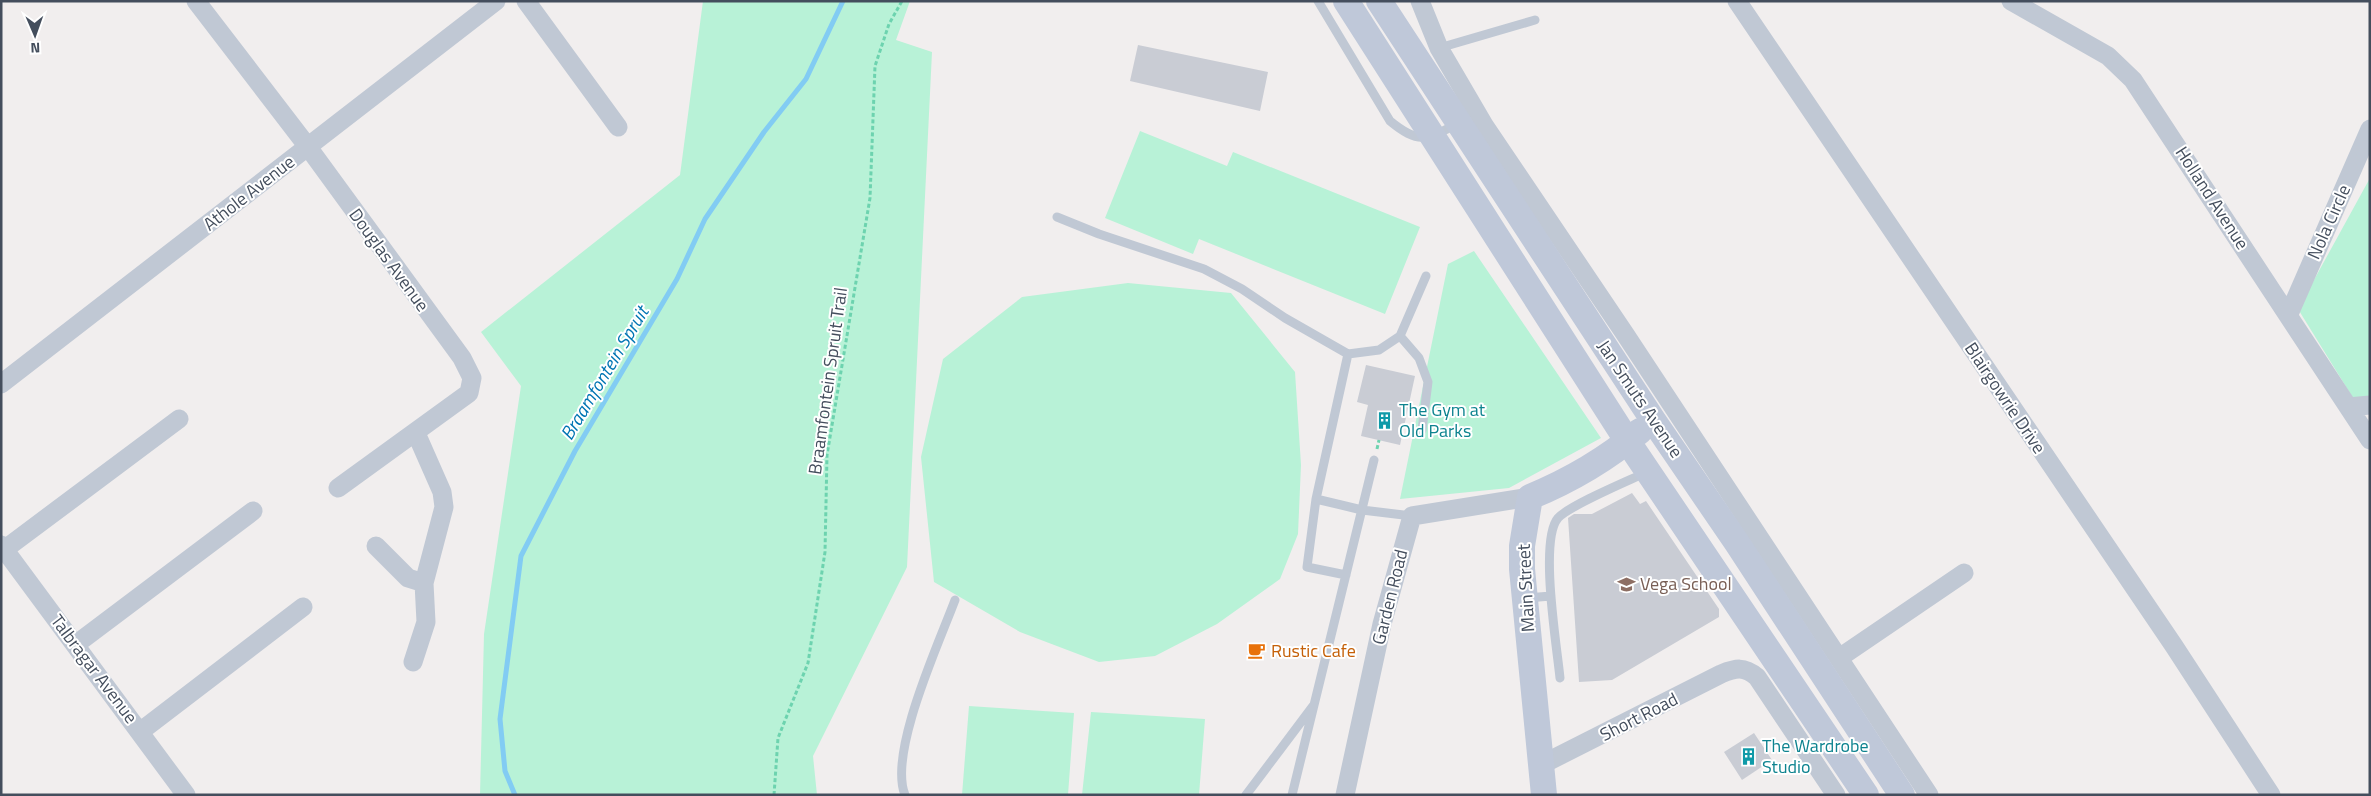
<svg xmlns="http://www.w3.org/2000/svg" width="2371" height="796" font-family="'Titillium Web',sans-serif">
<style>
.green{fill:#b8f2d7}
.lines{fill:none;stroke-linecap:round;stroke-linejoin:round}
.stream{stroke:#82ccf3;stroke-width:5}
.building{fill:#c9ccd4}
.path{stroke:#6dd3af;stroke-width:3;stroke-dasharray:4 2.5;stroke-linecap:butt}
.lane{stroke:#c0c8d4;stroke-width:9}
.street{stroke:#c0c8d4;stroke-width:19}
.secondary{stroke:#bfc8d9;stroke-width:26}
.labels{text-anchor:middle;stroke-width:4;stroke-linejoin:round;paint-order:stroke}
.street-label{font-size:18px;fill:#444e5d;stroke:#fff}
.culture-label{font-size:18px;fill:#0d838f;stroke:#fff;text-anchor:start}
.education-label{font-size:18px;fill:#785e54;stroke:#fff;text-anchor:start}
.food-label{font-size:18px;fill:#c56008;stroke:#fff;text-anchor:start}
.water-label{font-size:19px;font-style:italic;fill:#0175b3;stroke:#fff}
</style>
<rect width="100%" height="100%" fill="#f1eeee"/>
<path class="green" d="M703 1H910L896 40 932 52 907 567 813 756 817 795H480L484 634 521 386 481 332 680 175Z
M1140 131 1227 166 1233 152 1420 227 1385 314 1199 239 1193 254 1105 218Z
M2370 178V397L2353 398 2298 309Z
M1474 251 1601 438 1509 488 1400 499 1448 264Z
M1128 283 1231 293 1295 372 1301 465 1298 534 1280 579 1217 624 1155 656 1099 662 1020 632 934 582 921 457 943 359 1022 297Z
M969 706 1074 713 1068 795H962Z
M1091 712 1205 719 1199 795H1082Z"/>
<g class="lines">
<path class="stream" d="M515 795 505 771 500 719 521 556 575 451 677 279 705 219 764 132 806 79 843 1"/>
</g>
<path class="building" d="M1138 45 1268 72 1260 111 1130 81Z
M1366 365 1415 376 1400 445 1361 436 1368 405 1357 402Z
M1632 493 1640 504 1646 501 1719 609V617L1612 680 1579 682 1568 518 1574 514H1592Z
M1754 733 1772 760 1742 780 1724 752Z"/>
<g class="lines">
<path class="path" d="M1377 449 1379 440
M774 795 778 738 808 663 825 552 827 455 870 198 875 66 889 24 902 1"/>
<path class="lane" d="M1318 1 1390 121C1418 144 1426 140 1457 124
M1439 48 1535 20
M1057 217 1099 234 1204 269 1242 289 1285 318 1348 354 1379 350 1400 336 1426 276
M1400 336 1419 358 1428 382 1422 430
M1316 499 1362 510 1412 516
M1346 575 1307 567 1316 499 1348 354
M1527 598 1551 596
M1560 678C1557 647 1539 540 1558 518 1570 505 1628 481 1647 472
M905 795C888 753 939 643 955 600
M1246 795 1313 706
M1292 795 1374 460"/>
<path class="street" d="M196 1 308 147 462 358 472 378 469 393 338 488
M526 1 618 127
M1420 1 1439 48 1484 125 1625 334 1929 795
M1737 1 2174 646 2271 795
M2011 1 2108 56 2133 80 2370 440
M2289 314 2370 129
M1 384 496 1
M2348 407 2370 405
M1 545 186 795
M376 546 408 578 424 583
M1 552 179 419
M75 645 253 511
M1839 658 1964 573
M413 662 426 622 424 583 444 507 442 492 416 433
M141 731 303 607
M1541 765 1721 674C1736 668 1744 666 1757 677L1836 795
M1345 795 1382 624 1412 516 1530 497"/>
<path class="secondary" d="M1346 1 1628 442 1866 795
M1379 1 1653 420 1737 543 1902 795
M1544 795 1522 569V546L1530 497C1569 481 1608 458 1640 431"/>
</g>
<defs>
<symbol id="building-bare" viewBox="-9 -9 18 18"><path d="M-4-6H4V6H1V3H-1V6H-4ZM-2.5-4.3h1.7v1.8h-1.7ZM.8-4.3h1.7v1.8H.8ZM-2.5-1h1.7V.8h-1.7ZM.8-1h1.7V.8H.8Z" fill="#0f9aa8" stroke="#fff" stroke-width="2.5" paint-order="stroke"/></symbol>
<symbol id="university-bare" viewBox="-9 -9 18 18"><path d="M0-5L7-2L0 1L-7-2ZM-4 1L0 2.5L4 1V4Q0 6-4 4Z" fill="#8d6e63" stroke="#fff" stroke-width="2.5" paint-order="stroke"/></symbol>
<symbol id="cafe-bare" viewBox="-9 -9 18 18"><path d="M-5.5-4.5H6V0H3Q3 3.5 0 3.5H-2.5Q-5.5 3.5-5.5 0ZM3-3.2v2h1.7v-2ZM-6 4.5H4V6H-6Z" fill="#e8710a" stroke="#fff" stroke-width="2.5" paint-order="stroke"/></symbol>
</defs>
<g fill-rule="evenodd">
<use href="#building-bare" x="1372" y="408" width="25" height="25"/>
<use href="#university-bare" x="1614" y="572" width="25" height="25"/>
<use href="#cafe-bare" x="1244" y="638" width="25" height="25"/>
<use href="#building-bare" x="1736" y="744" width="25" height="25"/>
</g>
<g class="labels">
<g class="street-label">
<text transform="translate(249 193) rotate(-38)" y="6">Athole Avenue</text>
<text transform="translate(2212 198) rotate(57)" y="6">Holland Avenue</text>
<text transform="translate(2329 222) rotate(-66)" y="6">Nola Circle</text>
<text transform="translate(389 260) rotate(54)" y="6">Douglas Avenue</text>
<text transform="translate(828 381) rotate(-82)" y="6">Braamfontein Spruit Trail</text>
<text transform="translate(2005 398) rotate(56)" y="6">Blairgowrie Drive</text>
<text transform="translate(1640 399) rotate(56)" y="6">Jan Smuts Avenue</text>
<text transform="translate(1526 588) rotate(-93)" y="6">Main Street</text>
<text transform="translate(1390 597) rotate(-76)" y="6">Garden Road</text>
<text transform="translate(94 669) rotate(53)" y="6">Talbragar Avenue</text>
<text transform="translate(1639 717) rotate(-27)" y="6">Short Road</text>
</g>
<g class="culture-label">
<text x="1399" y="416">The Gym at<tspan x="1399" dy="21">Old Parks</tspan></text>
<text x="1762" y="752">The Wardrobe<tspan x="1762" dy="21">Studio</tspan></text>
</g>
<g class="education-label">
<text x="1640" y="590">Vega School</text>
</g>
<g class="food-label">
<text x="1271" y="657">Rustic Cafe</text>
</g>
<g class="water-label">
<text transform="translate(604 373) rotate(-59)" y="7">Braamfontein Spruit</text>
</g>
</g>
<rect width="2371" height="796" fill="none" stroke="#444e5d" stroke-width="5"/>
<g transform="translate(35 35) rotate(178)" stroke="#ffffff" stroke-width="4" paint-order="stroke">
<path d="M0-4L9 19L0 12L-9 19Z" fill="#444e5d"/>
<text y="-8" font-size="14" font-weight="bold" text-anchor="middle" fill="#444e5d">N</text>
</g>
</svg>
